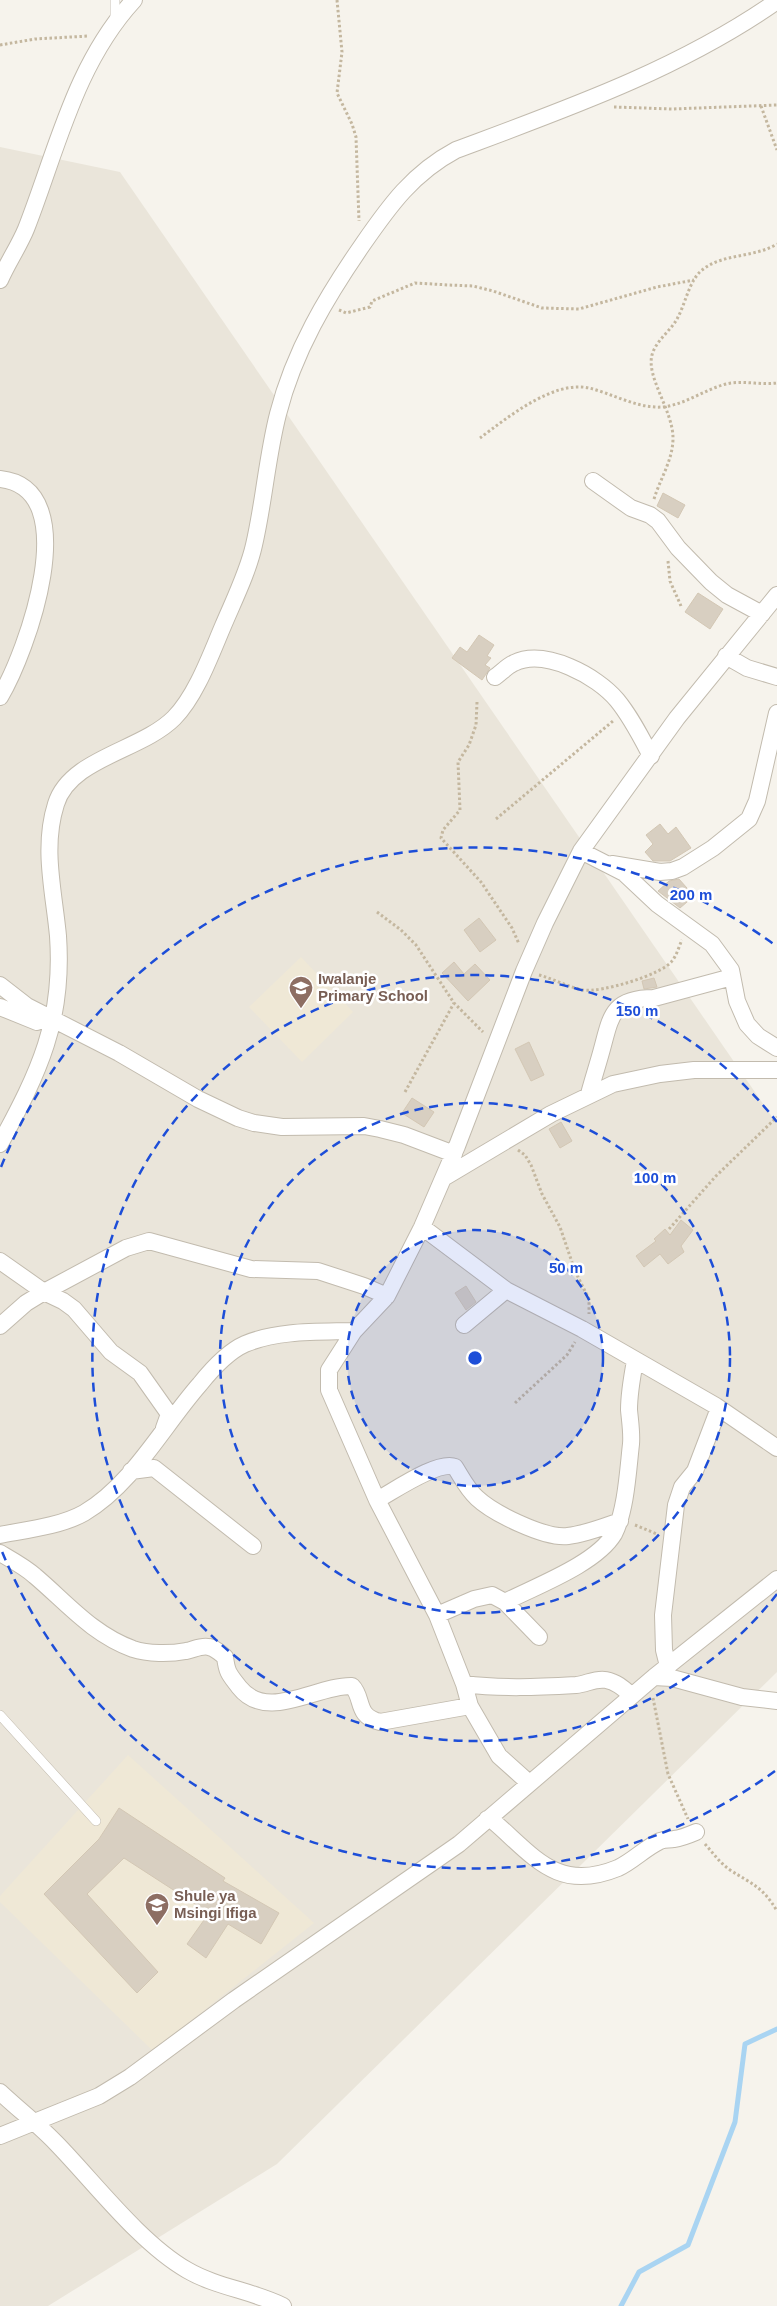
<svg xmlns="http://www.w3.org/2000/svg" width="777" height="2306" font-family="Arial,sans-serif">
<style>
.residential{fill:#eae5da}
.education{fill:#efe8d6}
.lines{fill:none;stroke-linecap:round;stroke-linejoin:round}
.stream{stroke:#a9d4f2;stroke-width:5}
.building{fill:#d8cfc1;stroke:#d3c7b4}
.lane-casing{stroke:#c2bbae;stroke-width:10}
.street-casing{stroke:#c2bbae;stroke-width:18}
.path{stroke:#c4b79f;stroke-width:3;stroke-dasharray:2.5 2.5;stroke-linecap:butt}
.lane{stroke:#fff;stroke-width:9}
.street{stroke:#fff;stroke-width:16}
.ring{fill:none;stroke:#1d4ed8;stroke-width:2.5;stroke-dasharray:9 6}
.labels{text-anchor:middle;stroke-width:5;stroke-linejoin:round;paint-order:stroke}
.education-label{font-size:15px;font-weight:bold;fill:#785e54;stroke:#fff;text-anchor:start}
.centre{fill:#1d4ed8;stroke:#fff;stroke-width:2.5}
.ring-label{font-size:15px;text-anchor:middle;font-weight:bold;fill:#1d4ed8;stroke:#fff;stroke-width:5;stroke-linejoin:round;paint-order:stroke}
</style>
<rect width="100%" height="100%" fill="#f6f3ec"/>
<path class="residential" d="M0 147 120 172 777 1124V1672L277 2164 48 2306H0Z"/>
<path class="education" d="M301 957 353 1012 302 1062 249 1007Z
M128 1755 314 1923 153 2051 0 1902V1896Z"/>
<g class="lines">
<path class="stream" d="M621 2306 639 2272 688 2245 735 2122 745 2044 777 2029"/>
</g>
<path class="building" d="M663 493 685 505 678 518 657 506Z
M698 593 723 609 710 629 685 612Z
M479 635 494 645 487 656 491 658 485 665 490 668 482 680 452 658 460 647 467 652Z
M660 824 668 834 676 827 691 848 670 861H653L645 852 653 844 646 835Z
M679 879 694 896 680 908 658 891 669 881Z
M479 918 496 940 480 952 464 930Z
M454 962 464 974 475 964 490 980 468 1001 442 973Z
M654 978 657 987 644 989 642 981Z
M529 1042 544 1075 531 1081 515 1049Z
M412 1098 434 1112 424 1127 402 1113Z
M561 1122 572 1141 560 1148 549 1129Z
M681 1220 693 1230 681 1246 684 1252 668 1264 660 1254 644 1267 636 1256 656 1241 654 1239 665 1229 670 1235Z
M466 1286 476 1302 466 1310 455 1293Z
M119 1808 225 1878 223 1881 279 1913 261 1944 228 1924 206 1958 187 1944 209 1913 124 1858 87 1894 158 1972 137 1993 44 1894 99 1839Z"/>
<g class="lines">
<defs>
<path id="lane" d="M115 23V0
M0 1715 96 1821"/>
<path id="street" d="M0 280C8 262 19 246 26 229 57 150 75 64 134 0
M0 479C87 488 26 654 0 697
M593 481 631 508 650 515 658 521 678 548 711 582 727 595 762 614
M726 656 747 668 777 677
M495 677C501 673 507 666 514 663 545 648 597 676 617 700 631 717 641 737 651 756
M581 851 624 873 657 904 712 944 731 970 737 1001 747 1024 758 1036 777 1048
M612 864 660 872 672 871 683 867 713 848 749 819 757 801 777 713
M0 985 27 1006 119 1053 198 1099 238 1118 254 1123 282 1127 364 1126 380 1129 404 1135 454 1154
M0 1007 37 1022
M589 1094C593 1079 598 1064 602 1049 611 1016 612 998 654 998L732 977
M0 1144C39 1072 64 1021 58 936 54 892 42 848 56 804 70 758 141 751 174 718 196 696 211 654 223 626 234 600 248 572 254 545 264 502 267 457 278 414 294 351 327 296 363 244 390 205 413 173 456 150 566 109 680 69 777 1
M445 1177 551 1114 613 1084 660 1074 694 1070H777
M422 1227 506 1290 582 1329 716 1406 777 1448
M0 1261 44 1292 63 1301 74 1309 111 1352 140 1373 169 1414 164 1428
M464 1325 506 1290
M0 1326 26 1303 44 1292 126 1248 149 1241 251 1269 318 1271 364 1286 387 1296
M131 1471 154 1468 253 1546
M377 1500C394 1491 438 1460 455 1467 462 1478 467 1489 477 1498 493 1513 545 1539 568 1536 585 1534 603 1527 620 1521
M0 1535C26 1530 61 1526 84 1513 133 1484 163 1426 200 1384 212 1369 227 1352 245 1344 278 1330 319 1332 354 1331
M0 1553C12 1560 25 1567 35 1576 67 1603 92 1634 133 1649 148 1654 170 1654 186 1651 193 1650 201 1645 209 1647 215 1648 220 1653 225 1657 227 1673 229 1674 239 1687 267 1723 316 1685 352 1686 364 1698 355 1716 380 1722L470 1706
M505 1602C536 1586 596 1564 614 1534 626 1511 628 1470 631 1444 632 1433 630 1421 629 1410 629 1393 632 1377 635 1361
M437 1615 474 1599 492 1595 505 1602 539 1637
M668 1666 664 1650 663 1615 676 1505 682 1487 695 1471 719 1408
M654 1677 672 1678 742 1697 777 1701
M464 1684C501 1689 539 1687 576 1685 587 1684 595 1678 606 1680 617 1682 624 1689 632 1696
M528 1782 499 1756 470 1706 464 1684 437 1615 377 1500 329 1390V1370L354 1331 387 1296 422 1227 457 1146 524 971 545 923 581 851 677 718 777 595
M487 1819 493 1821C534 1856 557 1893 618 1868 633 1861 645 1848 660 1841 665 1839 669 1840 674 1839 682 1838 689 1835 696 1832
M0 2092C18 2109 39 2125 56 2143 94 2182 140 2243 187 2270 216 2287 253 2291 283 2306
M0 2136 99 2096 130 2077 234 2000 459 1844 654 1677 777 1579"/>
</defs>
<use href="#lane" class="lane-casing"/>
<use href="#street" class="street-casing"/>
<path class="path" d="M337 0 342 52 337 93 352 124 356 137 359 221
M0 45 35 39 89 36
M761 106 777 150
M614 107 672 109 777 105
M339 310 346 313 370 307 372 301 415 283 449 285 473 286 493 291 542 308 579 309 657 287 694 280
M480 438C507 418 553 380 589 388 610 393 633 406 655 407 681 409 706 387 731 383 746 381 762 385 777 383
M654 499C660 479 673 460 673 438 673 411 646 377 652 355 656 340 672 330 678 317 686 302 689 281 702 270 723 253 754 258 777 244
M668 561 670 581 681 606
M477 702 476 725 469 745 458 762 460 810 443 830 441 838 481 882 512 928 519 944
M496 819 613 721
M377 912 401 930 416 945 454 1003 483 1032
M539 975C554 979 568 987 583 990 600 993 662 975 672 961 677 955 679 946 682 940
M405 1092 454 1003
M518 1150 525 1155 531 1165 542 1194 560 1227 575 1271 589 1299V1314
M669 1229 716 1176 777 1117
M515 1403 567 1355 575 1342
M635 1525 657 1534
M653 1698 668 1774 688 1819
M705 1844C713 1853 720 1863 730 1870 752 1884 763 1887 777 1911"/>
<use href="#lane" class="lane"/>
<use href="#street" class="street"/>
</g>
<circle cx="475" cy="1358" r="128" fill="#1d4ed8" fill-opacity=".12"/>
<g class="ring">
<circle cx="475" cy="1358" r="128"/>
<circle cx="475" cy="1358" r="255"/>
<path d="M777 1594A383 383 0 1 1 777 1122"/>
<path d="M775 1771A511 511 0 0 1 1 1549M1 1167A511 511 0 0 1 775 945"/>
</g>
<defs>
<symbol id="school-pin" viewBox="-11 -11 22 30"><path d="M0 17L-7.5 6A9.5 9.5 0 1 1 7.5 6Z" fill="#8d6e63" stroke="#fff"/><path d="M0-5L7-2L0 1L-7-2ZM-4 1L0 2.5L4 1V4Q0 6-4 4Z" fill="#fff"/></symbol>
</defs>
<g fill-rule="evenodd">
<use href="#school-pin" x="287" y="974" width="28" height="38"/>
<use href="#school-pin" x="143" y="1891" width="28" height="38"/>
</g>
<g class="labels">
<g class="education-label">
<text x="318" y="984">Iwalanje<tspan x="318" dy="17">Primary School</tspan></text>
<text x="174" y="1901">Shule ya<tspan x="174" dy="17">Msingi Ifiga</tspan></text>
</g>
</g>
<circle cx="475" cy="1358" r="8" class="centre"/>
<g class="ring-label">
<text x="691" y="900">200 m</text>
<text x="637" y="1016">150 m</text>
<text x="655" y="1183">100 m</text>
<text x="566" y="1273">50 m</text>
</g>
</svg>
